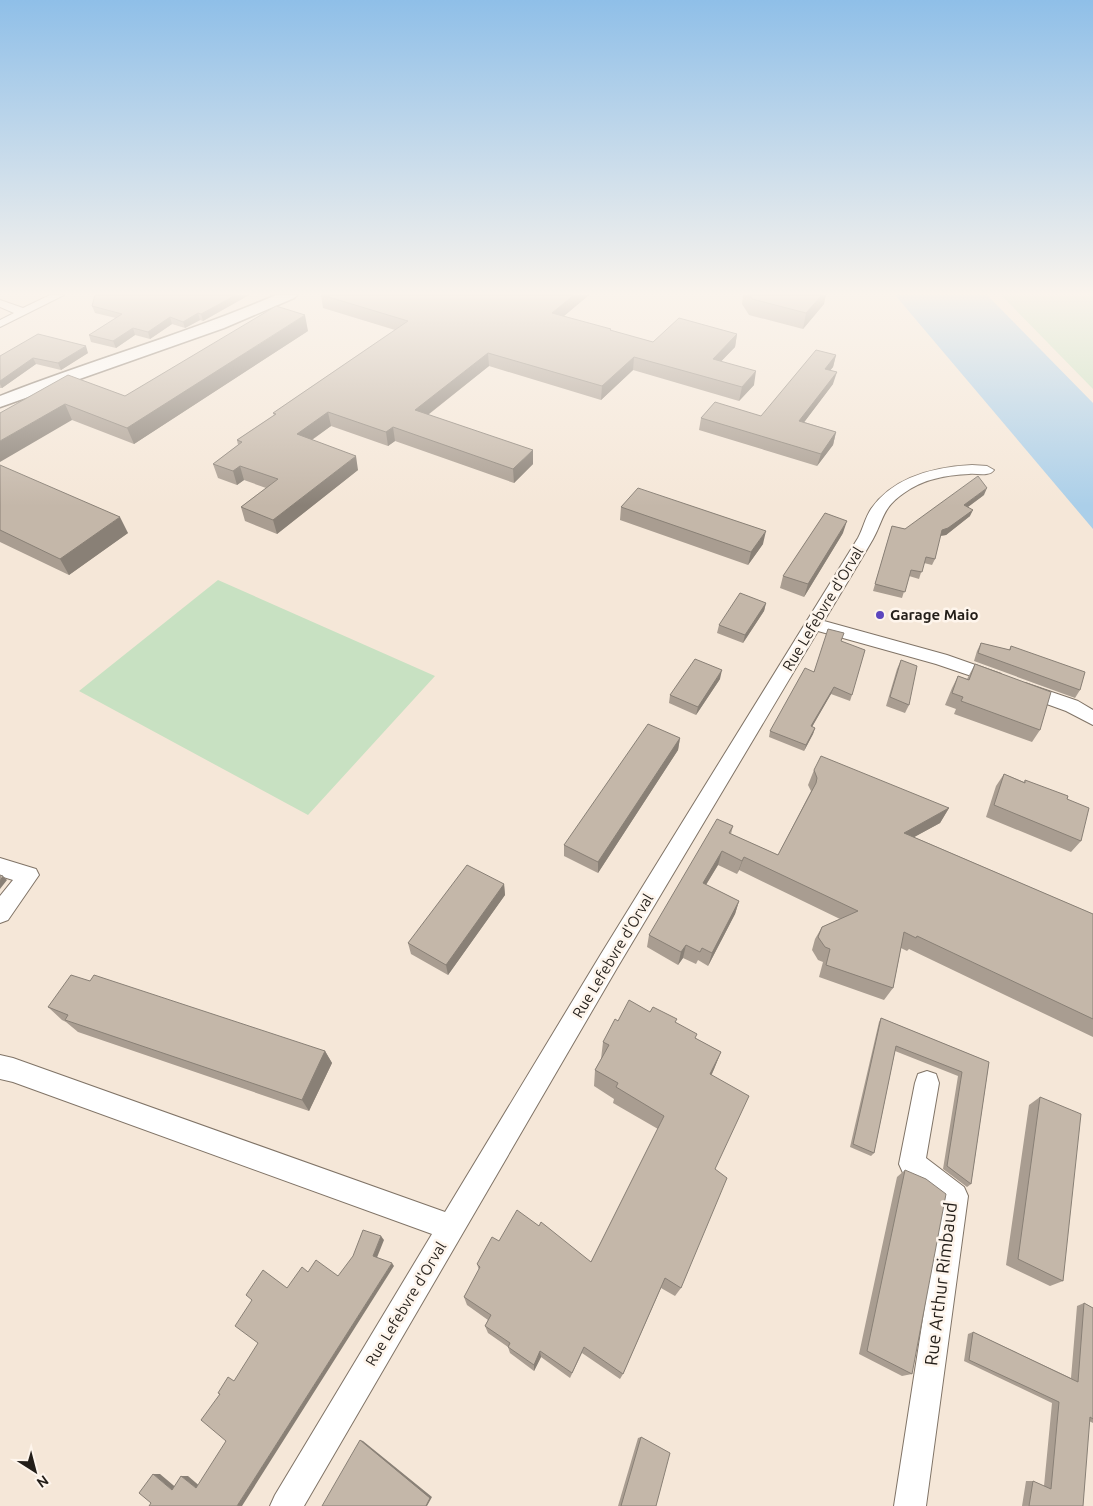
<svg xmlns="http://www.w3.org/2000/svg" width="1093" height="1506" font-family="Ubuntu,sans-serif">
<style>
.green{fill:#c8e1c2}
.water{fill:#abcfe9}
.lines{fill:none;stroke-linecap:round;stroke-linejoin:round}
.street-casing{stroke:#807467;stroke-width:2}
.secondary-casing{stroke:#807467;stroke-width:3}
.street{fill:#fff;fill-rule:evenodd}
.secondary{fill:#fff;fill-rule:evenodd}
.wall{fill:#a99d91}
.shaded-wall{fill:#898076}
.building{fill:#c4b7a9;stroke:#898076}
.poi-dot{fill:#5c46be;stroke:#fef5ec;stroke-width:2}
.labels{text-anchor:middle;stroke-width:5;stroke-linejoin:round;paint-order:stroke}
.street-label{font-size:15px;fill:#231e19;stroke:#fef5ec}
.poi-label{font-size:15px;font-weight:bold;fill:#231e19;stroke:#fef5ec;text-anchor:start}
.near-street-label{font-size:18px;fill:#231e19;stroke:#fef5ec}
</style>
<rect width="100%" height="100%" fill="#f5e7d8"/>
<path class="green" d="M1001 295H1093V389L1003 297Z
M218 580 435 676 308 815 79 691Z"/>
<path class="water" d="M895 295H987L1093 403V529Z"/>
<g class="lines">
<defs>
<path id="street" d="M50 295H64L0 327V320L14 313 0 307V300L23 308Z
M972 465 987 466 994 470C989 477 977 473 969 474 946 475 923 479 904 493 882 508 884 519 873 539 857 567 840 594 824 621L947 655 1001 674 1004 678 1001 682 995 684 936 664 818 631 617 968 304 1506H270L275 1495 432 1234 13 1082 0 1079V1055L13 1058 445 1212 601 954 858 538C863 529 865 518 871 509 894 476 935 467 972 465Z
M1025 683 1078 701 1093 710V725L1066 711 1019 694 1016 689 1019 684Z
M0 858 36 869 39 875 8 920 0 923V896L13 880 0 876Z
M927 1071 936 1074 939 1083 926 1158 964 1187 968 1196 926 1506H894L941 1202 903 1173 899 1164 915 1083 918 1074Z"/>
<path id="secondary" d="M276 295H297L294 298 224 328 0 407V396C91 360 186 334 276 295Z"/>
</defs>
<use href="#street" class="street-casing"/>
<use href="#secondary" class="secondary-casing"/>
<use href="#street" class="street"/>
<use href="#secondary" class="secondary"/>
</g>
<path class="wall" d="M249 295 203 321 200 320 185 328 172 324 150 339 135 335 116 348 91 342 89 335 116 318 95 313 92 306Z
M321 295H589L564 316 611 331 653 342 737 334 735 347 721 361 754 385 739 401 633 370 601 400 489 366 428 415 533 464 514 483 395 441 388 446 331 426 312 440 358 470 277 534 245 521 241 507 266 488 244 480 237 485 218 478 213 464 238 445 237 440 274 415 273 413 395 330 323 308Z
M743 295H749L824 304 803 329 749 315 742 304Z
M308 331 134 444 72 420 0 413 125 396Z
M88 353 61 370 36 364 2 388H0V356Z
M836 355 833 367 830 370 833 384 804 422 836 432 833 445 817 466 699 430 701 418 761 416Z
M0 465 128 533 69 575 0 542Z
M984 495 968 507 970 516 946 535 940 536 935 559 932 565 924 563 919 579 909 576 902 598 873 591 892 526 905 529Z
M621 507 763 544 748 565 620 520Z
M843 533 804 597 780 588 783 576Z
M766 603 764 611 743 643 717 633 719 625Z
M841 641 852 695 850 701 831 694 812 727 815 728 813 734 804 751 769 737 770 731 814 671Z
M981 643 1009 650 1011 646 1080 690 1075 698 974 661 977 651Z
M901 660 909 705 905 713 886 706 897 669Z
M975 664 1040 730 1032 742 954 714 956 709 945 705 952 688 958 676 967 679Z
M720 679 696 715 669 703 670 695Z
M680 738 678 750 598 873 564 856V845Z
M814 770 949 808 940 823 914 837 1093 914V1037L909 949 907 951 901 948 893 988 884 1000 819 977 823 962 818 960 812 950 815 939 822 927 840 919 739 870 737 874 718 865 706 885 739 901 735 914 708 966 698 960 696 964 683 958 678 965 647 947 649 935 733 826 731 834 778 855 811 791 808 785Z
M1004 774 1024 782 1025 780 1067 799 1081 841 1071 852 986 817 996 786Z
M504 884 505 895 448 975 411 954 408 943Z
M90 981 325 1051 332 1063 309 1111 78 1032 66 1022 62 1020 48 1007Z
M650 1012 676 1023 695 1038 721 1052 712 1074 715 1169 681 1288 675 1296 661 1288 623 1374 620 1379 582 1353 570 1378 541 1357 534 1371 510 1353 508 1347 488 1333 485 1326 488 1320 467 1305 464 1297 479 1270 477 1264 499 1241 591 1262 658 1129 613 1103 614 1099 594 1086 595 1070 601 1059 603 1042 618 1021Z
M881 1018 989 1062 971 1184 967 1187 943 1169 958 1076 895 1051 874 1153 871 1156 850 1147 879 1022Z
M1040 1097 1063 1281 1050 1286 1006 1265 1029 1105Z
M905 1170 912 1374 902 1376 859 1354 897 1177Z
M1084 1303 1093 1308V1423L1089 1421 1083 1506H1022L1026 1481H1033L1044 1486 1052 1403 964 1361 968 1334 973 1332 1071 1378 1077 1306Z
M641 1437 656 1506H618L638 1438Z"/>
<path class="shaded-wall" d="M236 295H249L203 321 201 314Z
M574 295H589L552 326V313Z
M822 295H826L824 304 803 329 806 313Z
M198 313 200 320 185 328 183 322Z
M305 315 308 331 134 444 127 428Z
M170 317 172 324 150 339 148 332Z
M133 328 135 335 116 348 113 341Z
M737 334 735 347 711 372 713 359Z
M86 346 88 353 61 370 58 363Z
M488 353 489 366 416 424 415 410Z
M836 355 833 367 822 381 825 369Z
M634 357 633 370 601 400 602 386Z
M33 358 36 364 2 388 0 384V381Z
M756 371 754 385 739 401 742 387Z
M837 372 833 384 796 433 799 421Z
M65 404 72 420 0 462V441Z
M328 412 331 426 300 448 297 434Z
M393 427 395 441 388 446 386 432Z
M836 432 833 445 817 466 821 454Z
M533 450V464L514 483 513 469Z
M356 456 358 470 277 534 273 520Z
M240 466 244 480 237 485 233 471Z
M987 488 984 495 961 512 964 505Z
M973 510 970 516 946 535 939 536 942 530Z
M120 517 128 533 69 575 60 559Z
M847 521 843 533 804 597 808 584Z
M766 531 763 544 748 565 751 552Z
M766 603 764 611 743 643 745 635Z
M722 670 720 679 696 715 698 707Z
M834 687 831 694 809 732 811 726Z
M815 728 813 734 804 751 806 745Z
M680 738 678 750 598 873V862Z
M949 808 940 823 896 847 904 833Z
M722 851 718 865 699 896 703 883Z
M744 857 739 870 737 874 742 861Z
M3 876 7 880 0 889V881Z
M504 884 505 895 448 975 446 965Z
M739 901 735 914 708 966 712 953Z
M686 945 683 958 678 965 681 952Z
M325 1051 332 1063 309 1111 302 1100Z
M721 1052 714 1069 704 1090 710 1074Z
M381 1236 384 1240 376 1260 373 1256Z
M392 1263 394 1266 242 1506H237Z
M540 1351 541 1357 534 1371V1365Z
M360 1440 363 1441 432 1497 427 1506H426Z
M153 1474H160L179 1490H172Z
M181 1476H188L202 1488H196Z"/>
<path class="building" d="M95 295H236L201 314 198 313 183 322 170 317 148 332 133 328 113 341 89 335 122 314 92 306Z
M322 295H574L552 313 611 329 610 330 653 342 679 318 737 334 713 359 756 371 742 387 634 357 602 386 488 353 415 410 533 450 513 469 393 427 386 432 328 412 297 434 356 456 273 520 241 507 278 479 240 466 233 471 213 464 242 442 237 440 276 414 273 413 408 321Z
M749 295H822L806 313 752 299Z
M276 306 305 315 127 428 65 404 0 441V413L68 375 125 396Z
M38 334 86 346 58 363 33 358 0 381V356Z
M816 350 836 355 825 369 837 372 799 421 836 432 821 454 701 418 715 402 761 416Z
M0 465 120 517 60 559 0 530Z
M978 476 987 488 964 505 973 510 948 528 942 530 935 559 926 557 922 572 911 570 905 592 875 584 892 526 905 529Z
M638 488 766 531 751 552 621 507Z
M825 513 847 521 808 584 783 576Z
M740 593 766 603 745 635 719 625Z
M828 629 844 633 841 641 865 650 852 695 834 687 811 726 815 728 806 745 770 731 805 668 814 672Z
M981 643 1010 650 1011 646 1085 672 1080 690 978 653Z
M695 659 722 670 698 707 670 695Z
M901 660 917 666 909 705 890 697Z
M975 664 1051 692 1040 730 961 701 963 697 952 693 958 676 969 680Z
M648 724 680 738 598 862 564 845Z
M821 756 949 808 904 833 1093 914V1019L917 936 916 938 904 932 893 988 826 965 830 949 825 947 818 937 822 927 858 911 744 857 742 861 722 851 703 883 739 901 712 953 702 948 700 952 686 945 681 952 649 935 717 819 733 826 729 833 778 855 816 783 817 778 814 770Z
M1004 774 1025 783V780L1068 796 1067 799 1089 808 1081 841 994 805Z
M467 865 504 884 446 965 408 943Z
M0 875 3 876 0 881Z
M71 975 90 981 94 975 325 1051 302 1100 65 1020 68 1015 48 1007Z
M629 1000 650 1012 653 1007 677 1019 675 1022 697 1034 695 1038 721 1052 710 1074 749 1096 715 1169 727 1178 681 1288 665 1278 623 1374 584 1347 572 1373 540 1351 534 1365 508 1347 510 1343 485 1326 491 1315 464 1297 480 1267 477 1264 492 1237 499 1241 517 1210 539 1226 541 1222 591 1262 664 1116 616 1087 618 1083 595 1070 609 1045 603 1042 615 1019 618 1021Z
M881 1018 989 1062 971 1184 947 1166 962 1072 896 1046 874 1153 853 1144Z
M1040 1097 1081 1114 1063 1281 1018 1259Z
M905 1170 926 1179 946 1194 912 1374 867 1351Z
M363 1230 381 1236 373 1256 392 1263 237 1506H149L151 1503 139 1493 153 1474 172 1490 181 1476 196 1488 226 1441 201 1420 220 1394 218 1393 228 1377 234 1381 258 1343 235 1326 252 1300 246 1295 263 1270 287 1288 302 1267 308 1272 316 1260 338 1276 353 1256Z
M1084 1303 1093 1308V1419L1090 1417 1083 1506H1029L1033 1481 1051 1489 1059 1402 969 1360 973 1332 1078 1382Z
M641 1437 670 1453 656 1506H621Z
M360 1440 430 1498 426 1506H322Z"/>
<linearGradient id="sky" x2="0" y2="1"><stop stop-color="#8fbfe8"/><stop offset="0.58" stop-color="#faf4ed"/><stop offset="1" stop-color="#faf4ed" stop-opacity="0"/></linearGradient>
<rect width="1093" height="506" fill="url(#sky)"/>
<circle class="poi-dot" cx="880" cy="615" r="5"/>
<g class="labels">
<g class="street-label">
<text transform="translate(823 609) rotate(-59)" y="5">Rue Lefebvre d'Orval</text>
<text transform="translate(613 956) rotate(-59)" y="5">Rue Lefebvre d'Orval</text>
<text transform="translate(406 1304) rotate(-59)" y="5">Rue Lefebvre d'Orval</text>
</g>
<g class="poi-label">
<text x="890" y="620">Garage Maio</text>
</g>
<g class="near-street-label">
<text transform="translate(941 1284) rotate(-83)" y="6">Rue Arthur Rimbaud</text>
</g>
</g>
<g transform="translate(35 1471) rotate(144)" stroke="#fef5ec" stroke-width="4" paint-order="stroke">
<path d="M0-4L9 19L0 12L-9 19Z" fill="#231e19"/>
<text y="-8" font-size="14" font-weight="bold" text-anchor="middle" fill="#231e19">N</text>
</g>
</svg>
